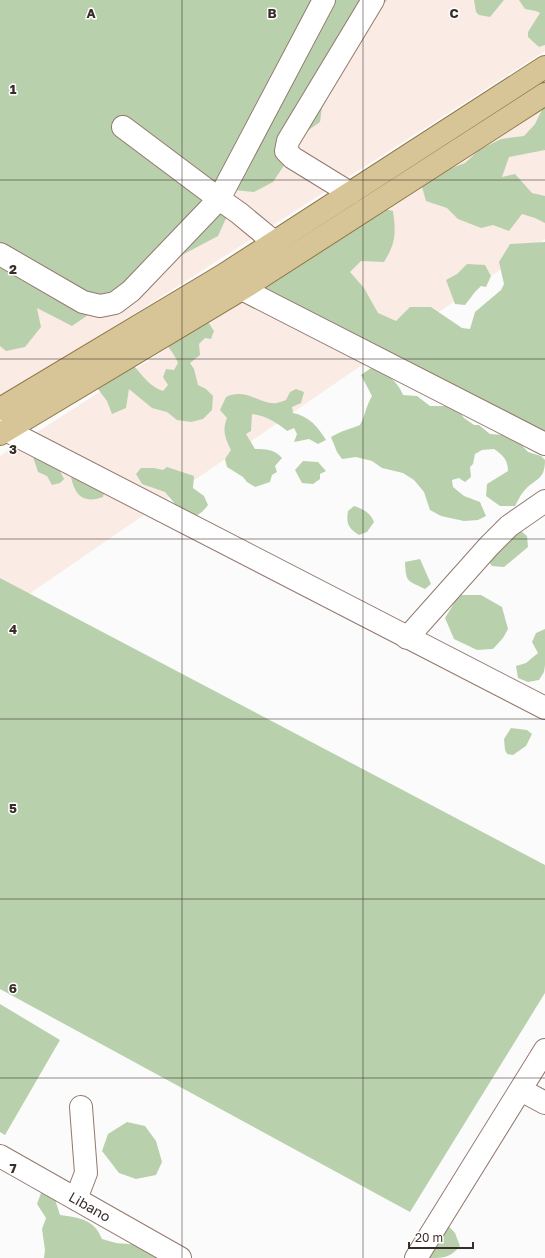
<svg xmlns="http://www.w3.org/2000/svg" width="545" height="1258" font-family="'Golos Text',sans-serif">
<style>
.built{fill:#faebe5}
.green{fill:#b8d1ac}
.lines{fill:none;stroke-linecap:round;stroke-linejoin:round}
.minor-casing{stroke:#93796f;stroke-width:24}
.major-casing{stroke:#8f7644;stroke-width:24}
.minor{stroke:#fff;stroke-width:22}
.major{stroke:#d8c597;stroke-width:22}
.grid{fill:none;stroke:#382d29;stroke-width:1;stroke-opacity:0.55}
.labels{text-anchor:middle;stroke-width:3;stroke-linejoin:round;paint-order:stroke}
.street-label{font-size:14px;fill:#382d29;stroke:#fff}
.grid-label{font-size:13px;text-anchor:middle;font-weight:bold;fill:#382d29;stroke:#fff;stroke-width:3;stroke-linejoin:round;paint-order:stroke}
</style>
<rect width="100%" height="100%" fill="#fbfbfb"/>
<path class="built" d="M348 0H545V51L0 400V231Z
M545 105V239L0 614V456Z"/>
<path class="green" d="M0 0H387L370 22 323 98 320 122 293 141 285 164 273 182 254 192 234 190 232 205 218 236 182 255 174 256 72 326 37 308 41 327 25 347 6 351 0 346Z
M474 0H504L490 17 479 15 476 12Z
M519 0H545V45L539 47 528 37V32L540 13 536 11 525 9Z
M545 107V150L509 157 502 177 515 174 532 193 545 196V223L535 218 522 214 509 231 493 225 481 228 458 219 447 208 426 201 422 187 444 171 465 163 479 150 501 139 524 136 535 124 543 108Z
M376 207 393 211C396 233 396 243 384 262L361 261 350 272 364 288 378 313 396 321 410 307H431L462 328 470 329 475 312 501 290 504 284 499 262 510 244 545 242V432L258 295 265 275Z
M467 264 485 265 491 276 486 287 481 286 475 292 465 305 455 304 446 280 457 274Z
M208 322 214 331 211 339 205 338 199 344 200 355 190 363 194 369 198 385 206 389 213 396 212 410 203 419 191 422 177 420 167 412 152 408 129 389 126 408 112 414 107 401 98 389 102 379 134 366C143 376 150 387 163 391L168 385 163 377 166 369 174 370 178 363C175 355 169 348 164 341Z
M371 368C385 372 398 381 403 395L417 396 430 406H445L455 410 461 414 464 418 474 425H479L490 434 505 435 516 439 528 452 541 456 545 460C545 481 535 478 524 491 520 495 518 501 515 506H500L486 496 487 484 508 471C508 460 503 455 494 449L482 450 475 454 473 464 470 467 471 477 465 482 459 478 452 480 453 487 464 496 480 502 486 516 478 520 464 521 441 516 430 510 424 492 414 480 403 473 382 468 372 461 356 457 342 459 337 452 331 437C341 431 350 429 360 425 365 416 366 406 372 396L361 375Z
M296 389 304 392 301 403 292 407 293 413C309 416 318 427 326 440L318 444 309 439 294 442 297 434 294 428 287 431C276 422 266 416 252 414L251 431 246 434 255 449C266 449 274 449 282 458L275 466 277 472 272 475 270 482 255 487 247 482 243 477 227 467 225 459 231 450C225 438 222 430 227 418L220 410 226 397C247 387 261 406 277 403 280 402 284 401 286 400L290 392Z
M43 454 57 465 64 479 60 483 52 485 47 476 38 472 33 457Z
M303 461 318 462 326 471 320 474V479L313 484 302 483 295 470Z
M167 467 194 476 193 488 204 496 208 505C202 513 197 517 187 518L165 492 142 484 136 474 141 468H154L163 470Z
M81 474 105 489 103 497C84 504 75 496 71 477Z
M354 506C363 509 371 513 374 522L367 532 359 535C348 528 346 523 348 511Z
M515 526 527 536 528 547 504 567 492 566 482 552Z
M420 559 431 584 425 589C407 580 406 583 405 562Z
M0 578 545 865V993L410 1212 0 989Z
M459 595H481L502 607 508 629 503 638 493 649 477 650 454 639 445 618Z
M545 629V665L544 672 539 680 528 682 518 678 516 666 526 663 538 653 532 642 536 633Z
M511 728 527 730 532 734 526 746 513 755 507 754 505 750 504 739Z
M0 1004 60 1040 5 1135 0 1132Z
M127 1122 145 1126 156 1141 162 1162 156 1175 136 1179 119 1173 102 1151 108 1134Z
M41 1193 54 1196 60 1215C80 1218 94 1219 102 1239L116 1243 153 1246 158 1258H44L45 1250 42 1229 46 1218 37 1204Z
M443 1220 455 1233 460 1246C450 1258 444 1258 428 1258Z"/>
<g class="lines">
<defs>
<g id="minor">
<path d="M350 193 293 158 286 151 288 141 373 0"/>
<path d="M274 242 239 213 219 199 324 0"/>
<path d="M0 254 83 302 100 306 115 303 131 291 219 199 123 127"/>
<path d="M228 280 242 289 545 444"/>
<path d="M0 427 545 708"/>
<path d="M407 638 489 546 509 526 545 501"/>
<path d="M521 1090 545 1103"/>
<path id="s1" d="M0 1156 180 1258"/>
<path d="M76 1199 86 1173 81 1107"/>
<path d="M416 1258 545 1050"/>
</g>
<path id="major" d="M0 409 222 276 545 67
M0 434 250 284 545 94"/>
</defs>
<use href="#minor" class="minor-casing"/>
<use href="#major" class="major-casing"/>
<use href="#minor" class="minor"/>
<use href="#major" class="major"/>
</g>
<path class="grid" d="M182 0V1258M363 0V1258M0 180H545M0 359H545M0 539H545M0 719H545M0 899H545M0 1078H545"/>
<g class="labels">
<g class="street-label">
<text dy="5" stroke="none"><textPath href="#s1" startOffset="103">Libano</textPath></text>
</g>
</g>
<g class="grid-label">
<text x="91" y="18">A</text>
<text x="272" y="18">B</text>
<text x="454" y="18">C</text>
<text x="13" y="94">1</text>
<text x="13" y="274">2</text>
<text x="13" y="454">3</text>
<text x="13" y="634">4</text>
<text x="13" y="813">5</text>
<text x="13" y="993">6</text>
<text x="13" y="1173">7</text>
</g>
<path d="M409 1242v6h64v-6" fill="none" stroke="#382d29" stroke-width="2"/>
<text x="415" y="1242" font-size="12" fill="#382d29" stroke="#ffffff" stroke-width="3" paint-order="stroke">20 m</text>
</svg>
